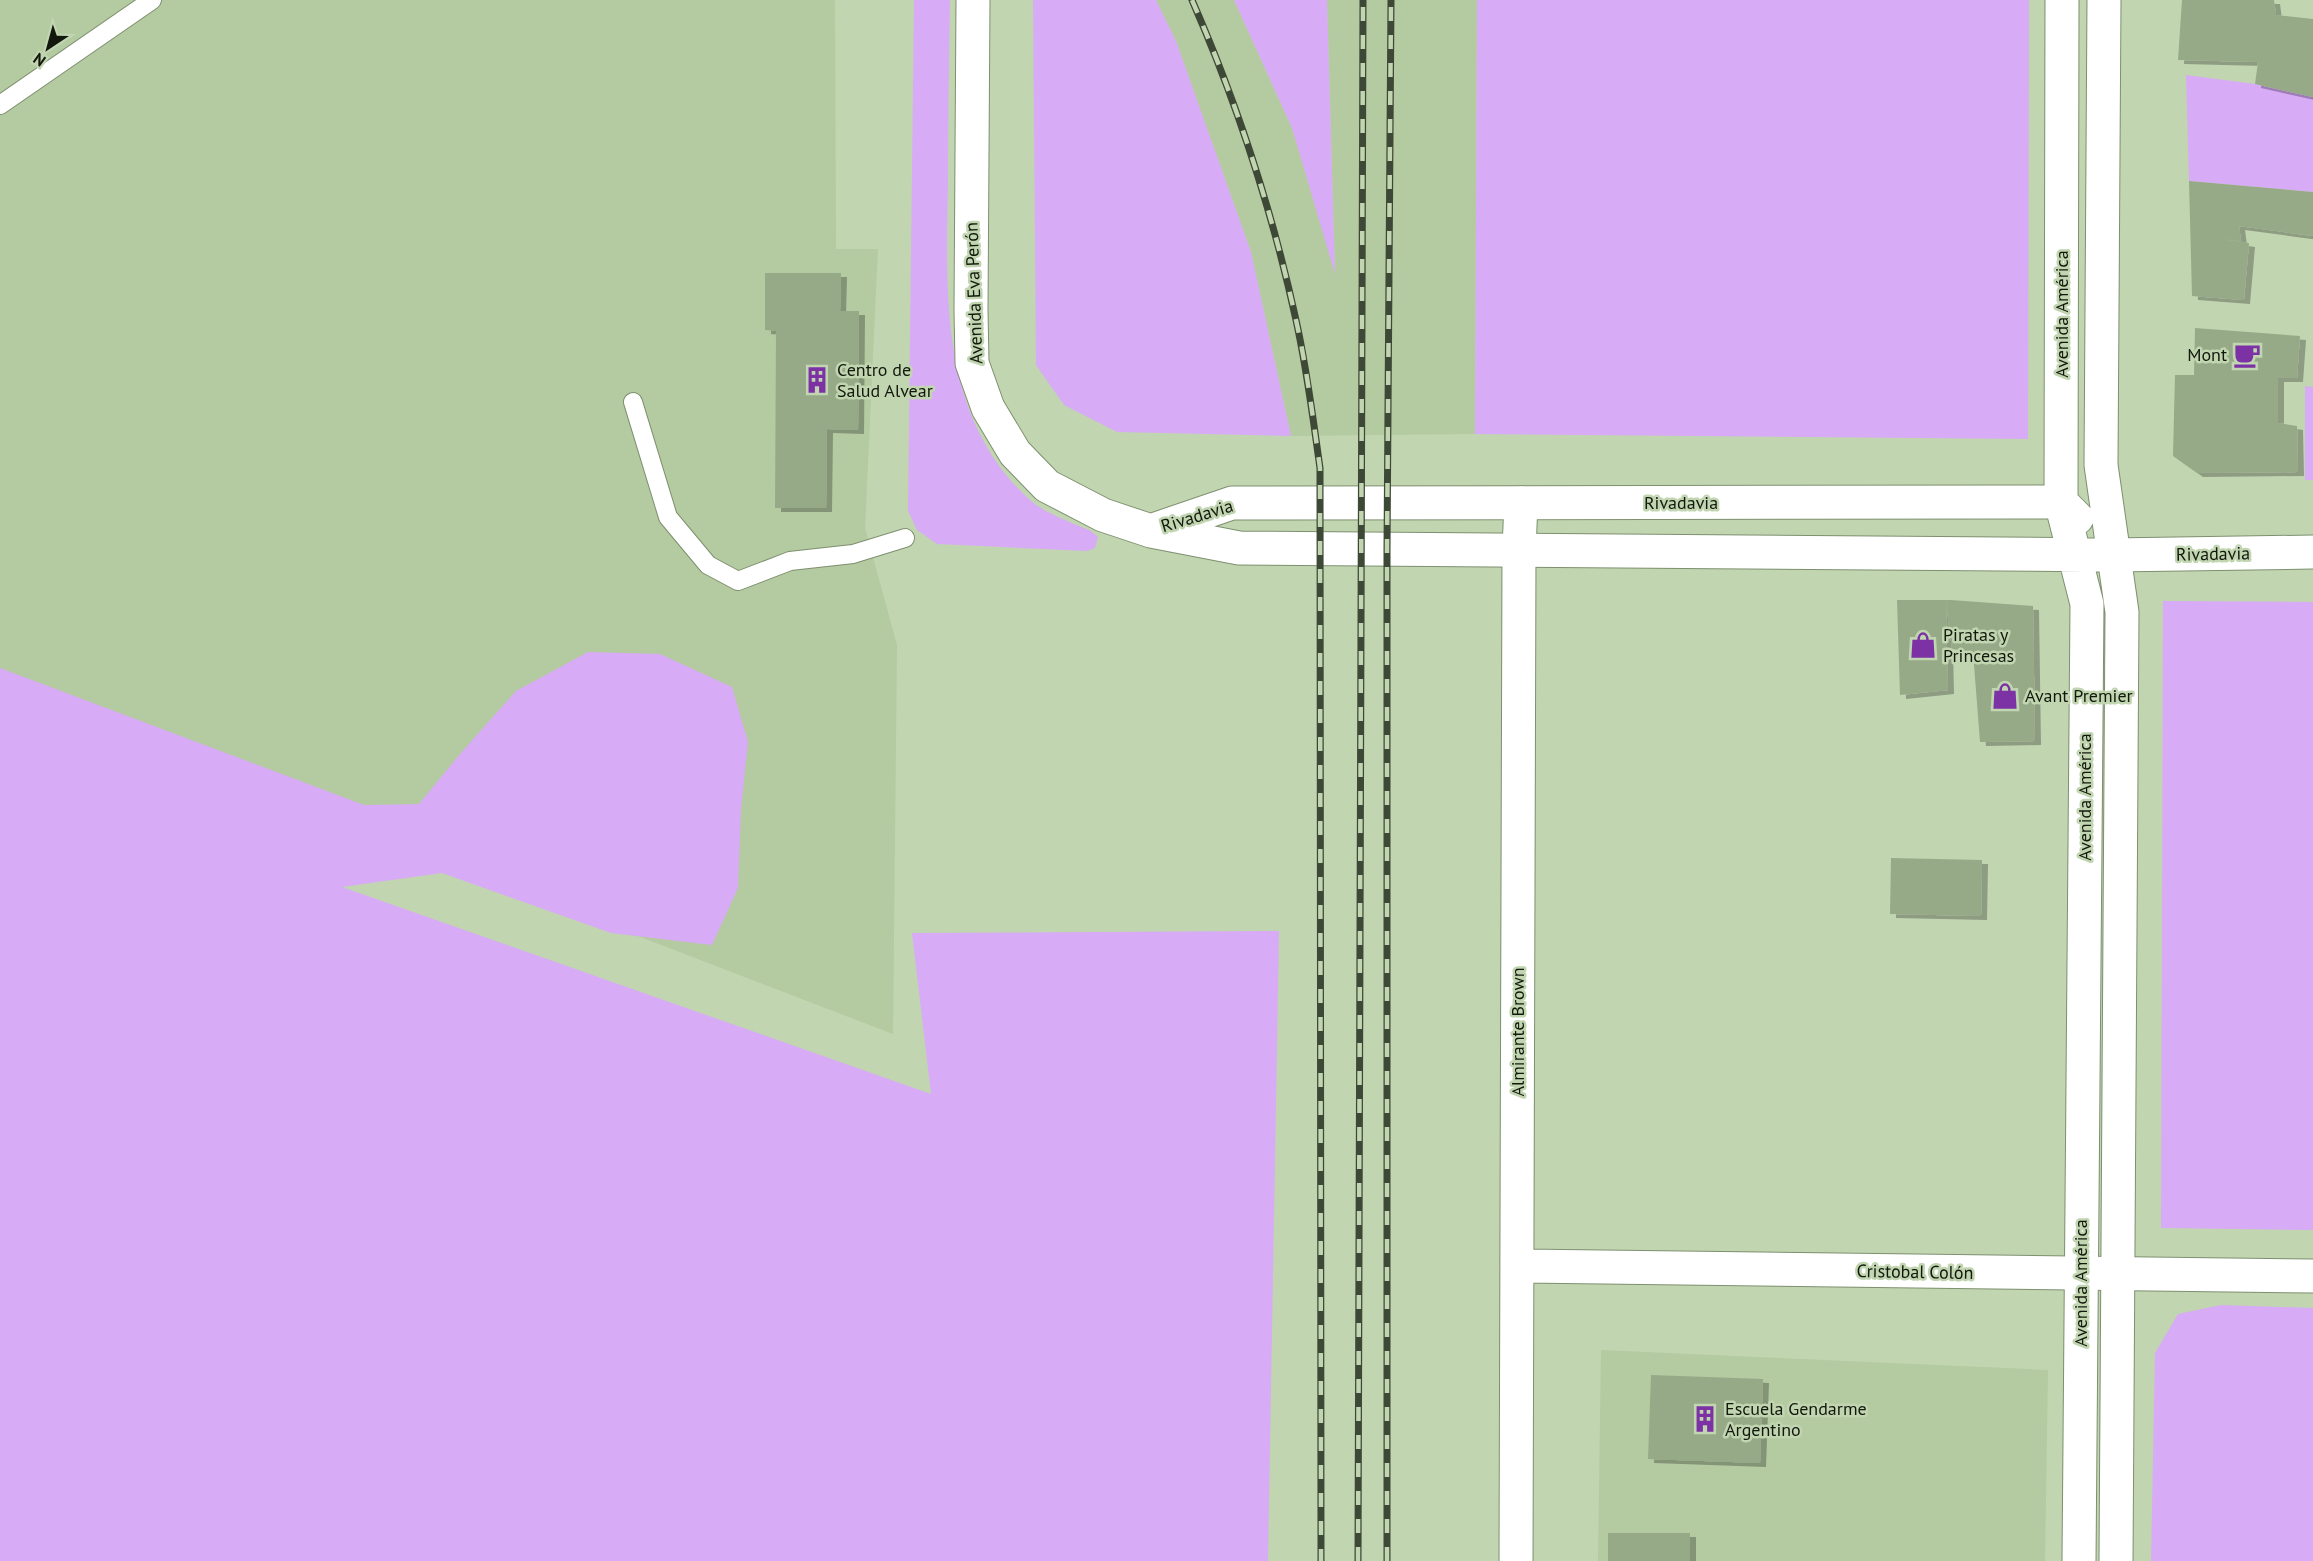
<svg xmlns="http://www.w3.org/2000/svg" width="2313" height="1561" font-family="'PT Sans',sans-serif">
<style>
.built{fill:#b4caa1}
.green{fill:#d8abf6}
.building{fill:#97aa88;filter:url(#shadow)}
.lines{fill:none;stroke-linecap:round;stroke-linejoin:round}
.service-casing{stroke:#7e906f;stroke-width:20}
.minor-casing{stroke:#7e906f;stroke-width:35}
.secondary-casing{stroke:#7e906f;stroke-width:35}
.service{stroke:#fff;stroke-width:18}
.minor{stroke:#fff;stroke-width:33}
.secondary{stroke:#fff;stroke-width:33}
.rail-casing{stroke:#3e4836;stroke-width:7}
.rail{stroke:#c1d5b1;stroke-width:4.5;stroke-dasharray:14;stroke-linecap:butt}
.labels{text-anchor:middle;stroke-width:5;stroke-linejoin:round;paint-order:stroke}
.street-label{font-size:18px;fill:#12180c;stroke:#c1d5b1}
.poi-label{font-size:18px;fill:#12180c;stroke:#c1d5b1;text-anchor:start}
</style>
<defs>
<filter id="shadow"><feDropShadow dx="6" dy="4" stdDeviation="0" flood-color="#0004"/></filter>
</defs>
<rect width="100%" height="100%" fill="#c1d5b1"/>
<path class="built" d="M0 0H835L836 249H878L865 528 897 645 893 1034 0 691Z
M1156 0H1234L1292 128 1335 271 1327 0H1477L1475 434 1291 436 1251 252 1176 41Z
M1601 1350 2048 1370 2045 1561H1598Z"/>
<path class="green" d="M914 0H950C949 61 948 121 948 182 946 294 939 417 1030 500 1044 513 1073 523 1091 531L1098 537 1095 548 1087 551 937 544 917 530 908 511Z
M1033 0H1156L1176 41 1251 252 1291 436 1117 432 1064 405 1036 365Z
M1234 0H1327L1335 274 1292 128Z
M1477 0H2029L2028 439 1475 434Z
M2186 75 2255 84 2313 97V192L2189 181Z
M2305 386 2313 387V480H2305Z
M2163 601 2313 602V1230L2161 1228Z
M588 652 660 654 732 687 748 742 741 809 738 888 712 945 611 933 442 873 342 887 931 1094 912 933 1279 931 1268 1561H0V668L364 805 419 804 460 754 516 691Z
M2221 1305 2313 1308V1561H2151L2155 1353 2178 1314Z"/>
<path class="building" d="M2182 0H2274L2276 15 2313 19V97L2255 84 2258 62 2178 60Z
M2189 181 2313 192V236L2239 226 2241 241 2219 239 2249 243 2244 300 2192 296Z
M765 273H841L840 311H859L858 430 827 429 826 508H775L776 331 765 330Z
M2195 328 2300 336 2297 378H2278V423L2297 426 2298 472 2197 473 2173 456 2175 375H2194Z
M1897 600H1951L2033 606 2035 741 1980 742 1973 652 1952 649 1946 602 1948 690 1900 695Z
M1891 858 1982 860 1981 916 1890 914Z
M1651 1375 1763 1379 1760 1463 1648 1459Z
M1608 1533H1690V1561H1608Z"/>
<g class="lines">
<defs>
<path id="service" d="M0 105 152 0
M633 402 668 517 708 565 738 581 790 561 853 554 905 538"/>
<path id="minor" d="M2113 555 2313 552
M1518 1266 2313 1276
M1516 1561 1519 549 1521 503"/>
<path id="secondary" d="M973 0 971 310 972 363 988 408 1015 453 1047 486 1103 515 1151 531 1239 548 2113 555
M2062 0 2061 502 2087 604 2079 1561
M2104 0 2101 465 2122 612 2116 1561
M1153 530 1232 503 2061 502 2077 518"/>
</defs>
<use href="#service" class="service-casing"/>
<use href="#minor" class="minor-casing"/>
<use href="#secondary" class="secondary-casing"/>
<use href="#service" class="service"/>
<use href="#minor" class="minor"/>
<use href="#secondary" class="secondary"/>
<defs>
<path id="rail" d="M1192 0C1237 103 1272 210 1296 320 1307 369 1313 419 1320 468L1321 1561
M1358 1561 1363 0
M1387 1561V549L1391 0"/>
</defs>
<use href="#rail" class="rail-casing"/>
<use href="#rail" class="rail"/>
</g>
<defs>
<symbol id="cafe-bare" viewBox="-9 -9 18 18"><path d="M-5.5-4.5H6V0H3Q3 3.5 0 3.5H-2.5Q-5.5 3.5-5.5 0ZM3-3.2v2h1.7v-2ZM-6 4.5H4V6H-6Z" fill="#7c32a5" stroke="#c1d5b1" stroke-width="2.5" paint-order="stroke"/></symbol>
<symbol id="building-bare" viewBox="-9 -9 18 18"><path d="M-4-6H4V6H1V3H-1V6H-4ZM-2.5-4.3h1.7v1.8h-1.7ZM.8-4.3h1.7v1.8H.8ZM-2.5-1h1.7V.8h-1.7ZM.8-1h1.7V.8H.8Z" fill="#7c32a5" stroke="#c1d5b1" stroke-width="2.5" paint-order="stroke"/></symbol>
<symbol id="shop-bare" viewBox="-9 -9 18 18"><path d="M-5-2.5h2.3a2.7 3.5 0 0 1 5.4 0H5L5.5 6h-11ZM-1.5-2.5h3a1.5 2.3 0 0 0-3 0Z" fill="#7c32a5" stroke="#c1d5b1" stroke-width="2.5" paint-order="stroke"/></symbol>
</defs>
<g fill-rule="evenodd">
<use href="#cafe-bare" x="2228" y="336" width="38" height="38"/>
<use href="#building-bare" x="798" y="361" width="38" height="38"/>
<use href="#shop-bare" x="1904" y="626" width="38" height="38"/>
<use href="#shop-bare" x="1986" y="677" width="38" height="38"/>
<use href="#building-bare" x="1686" y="1400" width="38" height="38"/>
</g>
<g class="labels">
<g class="street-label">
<text transform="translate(974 293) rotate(-92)" y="6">Avenida Eva Perón</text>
<text transform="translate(2062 314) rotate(-90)" y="6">Avenida América</text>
<text x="1681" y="509">Rivadavia</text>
<text transform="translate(1197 516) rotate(-17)" y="6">Rivadavia</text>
<text transform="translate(2213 554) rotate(-1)" y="6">Rivadavia</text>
<text transform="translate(2085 797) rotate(-90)" y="6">Avenida América</text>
<text transform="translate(1518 1032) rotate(-90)" y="6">Almirante Brown</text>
<text transform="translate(1915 1272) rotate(1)" y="6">Cristobal Colón</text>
<text transform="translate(2081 1283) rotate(-90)" y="6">Avenida América</text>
</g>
<g class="poi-label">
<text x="2227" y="361" text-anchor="end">Mont</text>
<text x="837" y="376">Centro de<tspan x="837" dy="21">Salud Alvear</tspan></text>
<text x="1943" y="641">Piratas y<tspan x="1943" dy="21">Princesas</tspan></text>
<text x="2025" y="702">Avant Premier</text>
<text x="1725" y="1415">Escuela Gendarme<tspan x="1725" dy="21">Argentino</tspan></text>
</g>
</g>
<g transform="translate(48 48) rotate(216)" stroke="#c1d5b1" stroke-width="4.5" paint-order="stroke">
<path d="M0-4.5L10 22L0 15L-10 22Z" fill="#12180c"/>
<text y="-9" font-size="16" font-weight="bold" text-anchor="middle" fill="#12180c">N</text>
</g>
</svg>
